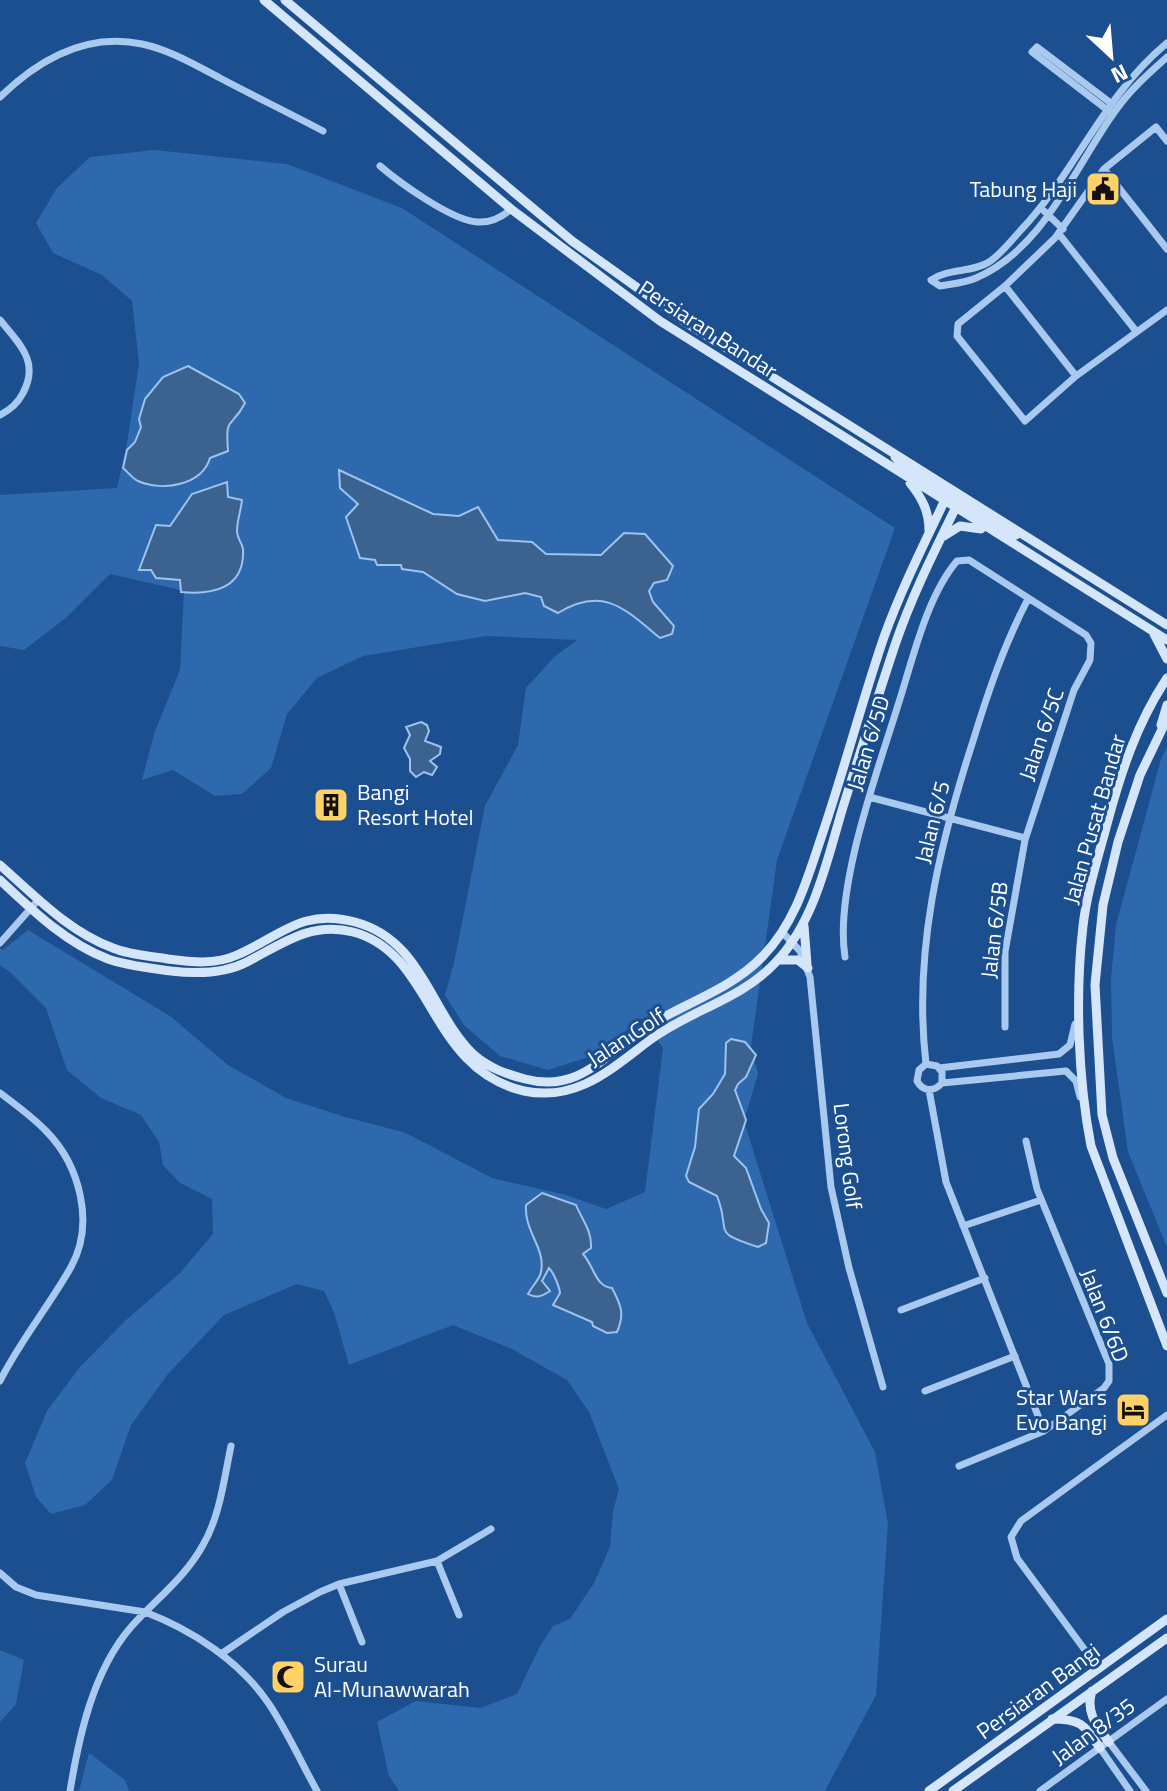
<svg xmlns="http://www.w3.org/2000/svg" width="1167" height="1791" font-family="'Titillium Web',sans-serif">
<style>
.green{fill:#2e69ad}
.water{fill:#3c6290;stroke:#9cc4f0;stroke-width:2}
.lines{fill:none;stroke-linecap:round;stroke-linejoin:round}
.street{stroke:#a9c9ee;stroke-width:7}
.secondary{stroke:#d6e6fa;stroke-width:9}
.labels{text-anchor:middle;stroke-width:6;stroke-linejoin:round;paint-order:stroke}
.poi-label{font-size:22px;fill:#fff;stroke:#1b4f8f;text-anchor:end}
.street-label{font-size:22px;fill:#fff;stroke:#1b4f8f}
</style>
<rect width="100%" height="100%" fill="#1b4f8f"/>
<path class="green" d="M155 150 287 164 402 208 895 528 777 860 751 1046 758 1074 744 1121 807 1323 875 1452 888 1524 876 1695 825 1791H399L389 1776 377 1722 416 1701 480 1708 517 1694 540 1646 553 1626 570 1619 594 1583 610 1547 613 1511 619 1489 589 1412 567 1380 512 1349 453 1325 349 1365 334 1312 324 1291 297 1284 224 1315 168 1374 131 1425 112 1480 85 1505 51 1514 36 1497 25 1463 47 1411 80 1367 125 1321 180 1273 213 1234 212 1199 180 1183 163 1165 159 1142 141 1115 101 1098 67 1070 46 1008 10 972 0 965V948L3 950 28 930 170 1016 228 1065 286 1098 342 1116 406 1133 492 1178 566 1195 606 1209 645 1192 663 1048 642 1018 595 1055 548 1070 500 1056 464 1025 445 995 454 963 485 806 518 745 526 688 554 657 577 640 486 636 363 656 317 678 287 714 271 768 242 794 215 796 173 770 142 780 155 731 180 670 184 591 110 574 67 617 24 650 0 646V495L117 488 127 443 139 363 132 301 102 275 53 253 36 223 57 188 90 157Z
M1167 747V1247L1128 1152 1112 1037 1111 978 1116 925 1161 759Z
M0 1650 24 1660 16 1704 0 1722Z
M89 1753 125 1780 129 1791H79Z"/>
<path class="water" d="M188 366 239 394 245 403C231 430 225 414 228 451L210 458C202 485 163 492 138 481 133 479 128 472 123 468L127 450 135 442 141 427 139 419 145 399 163 377Z
M339 470 433 514 459 516 478 507 498 540 532 542 546 554 601 555 624 533 645 534 673 566 667 580 654 583 649 591 653 602 674 626 672 634 660 638C625 609 603 585 558 613L544 606 541 597 525 593 485 601 457 594 423 572 402 569 401 565H377L375 560 360 558 346 517 358 504 340 488Z
M227 482 228 497 242 500C241 510 237 521 237 531 237 538 242 543 243 549 245 589 212 595 181 592L180 580 156 578 151 570H139L156 525 170 526 192 494Z
M421 722 427 725 429 731 425 741 441 747 440 754 430 761 437 767 432 775 424 772 416 777 410 771V759L404 748 410 735 406 727Z
M731 1039 745 1042 756 1055 746 1077 738 1084 735 1090 746 1120 734 1156 746 1168 761 1209 769 1223 766 1243 758 1247C709 1231 732 1234 717 1196L689 1182 686 1176 695 1147 699 1109 713 1094 725 1074 726 1043Z
M542 1193 576 1205C582 1220 592 1230 591 1248L583 1254C595 1268 595 1286 612 1288 621 1305 625 1314 617 1332L607 1333 593 1326 592 1322 553 1305 560 1293C559 1285 553 1272 549 1268L542 1281 550 1291C542 1296 537 1299 528 1294 532 1286 540 1279 541 1272 546 1248 524 1232 526 1205Z"/>
<g class="lines">
<path class="street" d="M1167 43C1102 97 1076 172 1020 231 1011 241 1000 255 989 262 972 273 948 268 931 280L940 286C952 284 965 283 976 278 1044 249 1075 166 1116 110 1130 90 1149 73 1167 57
M0 97C39 59 86 32 142 44 170 50 195 65 220 78 254 96 289 113 323 131
M1110 112 1032 52 1037 47 1112 104
M1167 141 1156 127 1104 169 1055 238 1005 286 958 324 957 336 1025 421 1076 376 1167 310
M380 166C400 183 451 220 477 222 491 223 501 218 511 209
M1104 169 1167 249
M1044 211 1063 229
M1059 234 1136 331
M1005 286 1076 376
M0 320C19 344 40 361 23 393 18 403 10 410 0 415
M869 797 1025 838
M783 933 800 951 810 977 831 1187 849 1268 883 1387
M0 943 39 899
M845 957C834 888 878 770 899 702 913 658 927 596 957 561L969 560 1086 635 1091 643 1090 660 1074 690 1025 840 1005 952V1027
M926 1064C913 953 939 846 973 741 988 692 1004 645 1028 599
M939 1068 1059 1054 1070 1045 1075 1024
M942 1083V1072L937 1066 926 1064 919 1070 917 1081C923 1092 934 1092 942 1083L1066 1071 1076 1081 1080 1097
M929 1090 946 1182 1044 1431
M0 1093C16 1105 33 1117 47 1132 80 1166 95 1224 71 1267 49 1306 20 1341 0 1381
M963 1226 1041 1200
M901 1310 985 1278
M925 1391 1015 1356
M959 1466 1044 1431 1104 1388 1109 1381V1364L1037 1189 1026 1141
M437 1561 459 1615
M0 1573 16 1587 36 1595 145 1612C192 1630 240 1661 269 1704 287 1731 301 1762 317 1791
M339 1584 362 1642
M221 1654 283 1612 320 1592 339 1584 437 1561 491 1529
M1099 1669 1017 1558 1011 1537 1021 1521 1167 1415
M1109 1742 1146 1791
M1100 1748 1130 1791
M70 1791C79 1736 93 1671 131 1627 155 1600 185 1578 203 1545 220 1516 224 1479 231 1446
M1040 1791 1167 1699"/>
<path class="secondary" d="M264 0 511 209 660 321 1167 640
M285 0 572 241 688 324 1167 625
M895 457 905 468 953 501 1016 535
M910 483C922 498 929 511 929 531
M944 536 960 526 981 529
M1154 634 1167 659
M1167 678C1137 723 1121 772 1107 824 1098 858 1087 891 1083 926 1075 994 1078 1079 1091 1146L1167 1346
M1167 719 1140 775 1118 842 1103 905 1095 985 1102 1115 1113 1158 1167 1293
M1161 725 1167 705
M0 865C34 895 69 932 113 948 130 955 149 956 168 959 191 962 215 965 237 955 281 936 301 908 355 922 423 940 430 1013 474 1055 489 1068 506 1074 525 1079 578 1093 604 1056 642 1030 681 1004 729 991 762 957 796 923 808 876 823 832 845 767 862 701 884 637 901 590 923 546 944 502
M0 880C32 910 66 943 108 959 128 966 150 968 171 971 196 974 224 974 247 962 282 944 311 921 353 932 434 953 428 1069 524 1091 577 1102 611 1069 650 1040 690 1010 741 1000 776 962 815 921 827 860 843 807 860 753 877 699 895 645 911 598 933 554 955 509
M804 926 807 964
M779 960H798L808 968
M1092 1691C1085 1712 1097 1726 1109 1742
M1052 1719C1082 1719 1084 1725 1100 1748
M929 1791 1167 1619
M953 1791 1167 1638"/>
</g>
<defs>
<symbol id="civic-square" viewBox="-11 -11 22 22"><rect x="-9" y="-9" width="18" height="18" rx="4" fill="#ffd166" stroke="#1b4f8f"/><path d="M-.6-6.5H3V-4.5H.6V-3L4-1V1h2V6H-6V1h2V-1L-.6-3ZM-1.2 2.5V6h2.4V2.5Z" fill="#111"/></symbol>
<symbol id="building-square" viewBox="-11 -11 22 22"><rect x="-9" y="-9" width="18" height="18" rx="4" fill="#ffd166" stroke="#1b4f8f"/><path d="M-4-6H4V6H1V3H-1V6H-4ZM-2.5-4.3h1.7v1.8h-1.7ZM.8-4.3h1.7v1.8H.8ZM-2.5-1h1.7V.8h-1.7ZM.8-1h1.7V.8H.8Z" fill="#111"/></symbol>
<symbol id="hotel-square" viewBox="-11 -11 22 22"><rect x="-9" y="-9" width="18" height="18" rx="4" fill="#ffd166" stroke="#1b4f8f"/><path d="M-6-4.5h1.5V1H6V5H4.5V3h-9V5H-6ZM-4 0a1.8 1.8 0 1 1 3.6 0ZM.5 0V-2.5h3Q6-2.5 6 0Z" fill="#111"/></symbol>
<symbol id="mosque-square" viewBox="-11 -11 22 22"><rect x="-9" y="-9" width="18" height="18" rx="4" fill="#ffd166" stroke="#1b4f8f"/><path d="M3.5-4.9A6 6 0 1 0 3.5 4.9A5 5 0 1 1 3.5-4.9Z" fill="#111"/></symbol>
</defs>
<g fill-rule="evenodd">
<use href="#civic-square" x="1083" y="169" width="40" height="40"/>
<use href="#building-square" x="311" y="785" width="40" height="40"/>
<use href="#hotel-square" x="1113" y="1390" width="40" height="40"/>
<use href="#mosque-square" x="268" y="1657" width="40" height="40"/>
</g>
<g class="labels">
<g class="poi-label">
<text x="1077" y="197">Tabung Haji</text>
<text x="357" y="800" text-anchor="start">Bangi<tspan x="357" dy="25">Resort Hotel</tspan></text>
<text x="1107" y="1405">Star Wars<tspan x="1107" dy="25">Evo Bangi</tspan></text>
<text x="314" y="1672" text-anchor="start">Surau<tspan x="314" dy="25">Al-Munawwarah</tspan></text>
</g>
<g class="street-label">
<text transform="translate(708 329) rotate(33)" y="8">Persiaran Bandar</text>
<text transform="translate(1041 734) rotate(-71)" y="8">Jalan 6/5C</text>
<text transform="translate(868 743) rotate(-73)" y="8">Jalan 6/5D</text>
<text transform="translate(1094 819) rotate(-74)" y="8">Jalan Pusat Bandar</text>
<text transform="translate(932 822) rotate(-76)" y="8">Jalan 6/5</text>
<text transform="translate(994 930) rotate(-83)" y="8">Jalan 6/5B</text>
<text transform="translate(626 1037) rotate(-33)" y="8">Jalan Golf</text>
<text transform="translate(848 1156) rotate(83)" y="8">Lorong Golf</text>
<text transform="translate(1105 1315) rotate(69)" y="8">Jalan 6/6D</text>
<text transform="translate(1038 1691) rotate(-36)" y="8">Persiaran Bangi</text>
<text transform="translate(1093 1731) rotate(-36)" y="8">Jalan 8/35</text>
</g>
</g>
<g transform="translate(1111 56) rotate(154)" stroke="#1b4f8f" stroke-width="6" paint-order="stroke">
<path d="M0-6L14 30L0 20L-14 30Z" fill="#ffffff"/>
<text y="-12" font-size="22" font-weight="bold" text-anchor="middle" fill="#ffffff">N</text>
</g>
</svg>
